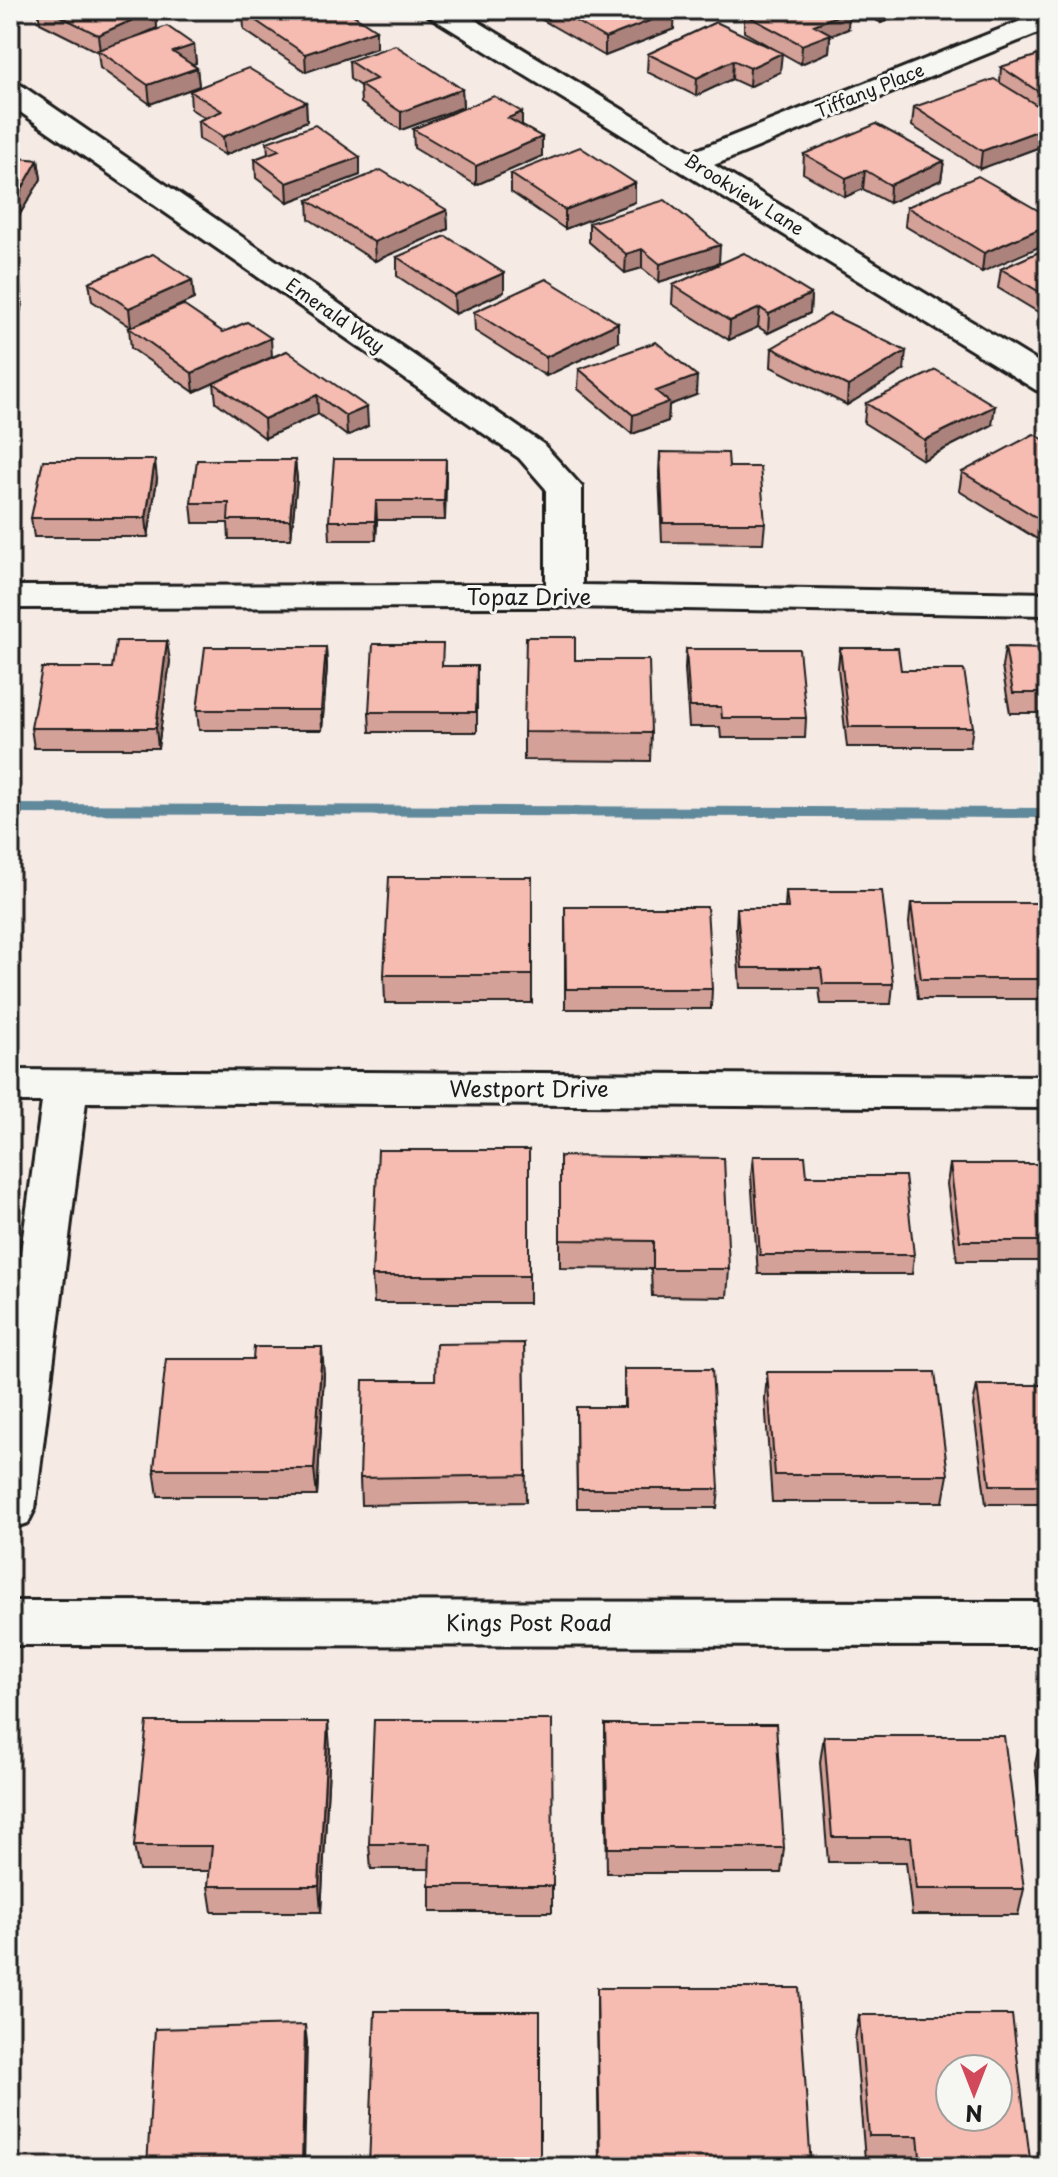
<svg xmlns="http://www.w3.org/2000/svg" width="1058" height="2177" font-family="'Playpen Sans',sans-serif">
<style>
.lines{fill:none;stroke-linecap:round;stroke-linejoin:round}
.stream{fill:#60899b;fill-rule:evenodd}
.minor-casing{stroke:#1c1c1c;stroke-width:6}
.minor{fill:#f6f6f2;fill-rule:evenodd}
.wall{fill:#d4a198;stroke:#1c1c1c;stroke-width:2}
.shaded-wall{fill:#ac837c;stroke:#1c1c1c;stroke-width:2}
.building{fill:#f6bbb1;stroke:#1c1c1c;stroke-width:2;fill-rule:evenodd}
.labels{text-anchor:middle;stroke-width:6;stroke-linejoin:round;paint-order:stroke}
.far-street-label{font-size:18px;fill:#1c1c1c;stroke:#f6f6f2}
.street-label{font-size:22px;fill:#1c1c1c;stroke:#f6f6f2}
</style>
<rect width="100%" height="100%" fill="#f6eae5"/>
<filter id="ink" filterUnits="userSpaceOnUse"><feTurbulence type="fractalNoise" baseFrequency=".0125" numOctaves="2"/><feDisplacementMap in="SourceGraphic" scale="16" xChannelSelector="R" yChannelSelector="G"/><feConvolveMatrix kernelMatrix="1 2 1 2 8 2 1 2 1" color-interpolation-filters="sRGB"/></filter>
<g filter="url(#ink)">
<g class="lines">
<path class="stream" d="M10 804 1048 808V818L10 814Z"/>
<defs>
<path id="minor" d="M425 10H459L692 152 1048 10V29L714 165 1048 368V393L1036 390 429 16Z
M10 82 21 85 543 444 582 487V585L1048 593V615L564 607 10 608V586L546 585V489L519 458 10 105Z
M10 1070 1048 1076V1108L86 1102 35 1509 28 1523 10 1529V1330L42 1102H10Z
M10 1601 1048 1602V1646L10 1645Z"/>
</defs>
<use href="#minor" class="minor-casing"/>
<use href="#minor" class="minor"/>
</g>
<path class="wall" d="M38 10H156L157 28 140 35 194 45 196 63 192 64 197 68 199 86 150 104 100 68 98 52 40 23Z
M532 10H673L674 29 605 56 532 14Z
M858 10H931L916 16 909 12 881 23Z
M243 12 376 48 306 72 244 30Z
M744 14 848 29 830 36 829 52 801 64 744 32Z
M716 22 780 72 749 87 732 79 696 96 647 72 648 54Z
M1048 52V144L980 169 912 126 914 107 1000 82 1001 67Z
M349 61 462 89 463 107 401 130 361 103 360 86 350 79Z
M190 91 306 102 307 121 225 155 199 139 198 121 205 118 191 109Z
M522 112V126L542 137V156L476 185 414 148 413 129Z
M267 142 360 157V175L288 202 256 178 255 159 268 154Z
M10 150 11 158 38 160 41 179 20 214 10 213Z
M804 154 944 161 941 180 889 203 863 189 845 197 803 173Z
M511 174 635 183V202L565 229 511 192Z
M308 200 447 210 448 229 375 261 309 219Z
M907 207 1048 216 982 272 905 226Z
M589 223 719 263 659 282 642 268 625 273 589 242Z
M10 237 19 256 13 284 22 303 14 342H10Z
M1048 248V318L998 288 1001 269Z
M397 257 504 273V292L455 314 397 276Z
M192 280 194 299 131 327 92 301 89 282Z
M673 285 811 294 810 313 768 333 758 327 729 340 672 304Z
M474 312 618 342 546 376 475 331Z
M129 328 223 332 272 357 287 351 368 426 347 436 318 414 265 438 216 402 214 383 194 392 131 348Z
M772 348 904 370 847 405 771 367Z
M579 369 696 395 669 405 668 421 632 434 578 389Z
M866 403 992 425 923 460 864 423Z
M1048 442V538L1042 542 959 491 962 472Z
M660 452 729 467 765 523 763 543 662 542 659 472Z
M446 459 445 520H377L376 540H330L329 521Z
M295 460 297 479 291 539H229L228 523H193L191 503Z
M157 479 148 537H34L31 518Z
M326 647 327 667 322 730H199L197 710Z
M1005 647 1048 648V713H1010L1002 667Z
M840 648 901 670 973 727 970 747H847L838 668Z
M686 649 806 718 805 738H721L720 727H689L685 669Z
M575 660 651 733 650 761 524 760V732Z
M170 661 158 748H34L31 728 112 668Z
M443 666H477V732H370L369 712Z
M532 877V1003H385L384 975Z
M786 891 893 984 891 1004H821L819 988H740L736 928 737 908H785Z
M911 903H1048V999H918L909 923Z
M565 907 712 989 711 1009H565Z
M529 1150V1303H374L372 1276Z
M560 1156 729 1269 727 1297 652 1296 651 1269 560 1268Z
M753 1156 807 1176 914 1255 912 1274H758L751 1176Z
M950 1164H1048V1261H957L947 1184Z
M524 1343 526 1502 361 1505 360 1478 435 1380Z
M624 1369 719 1489 717 1508H577L576 1407H624Z
M767 1372 948 1475 943 1502H772L765 1399Z
M324 1374 317 1496H158L154 1469Z
M977 1385H1048V1504H986L973 1405Z
M552 1720V1912H430V1869H371L369 1844Z
M605 1724 784 1848 781 1873H607L605 1750Z
M824 1736 1024 1889 1018 1915H912L906 1862H828L820 1762Z
M1041 1738 1048 1739V1872L1035 1764Z
M330 1748 321 1912H212L208 1886 210 1871H139L134 1846Z
M597 1988 811 2167H599L597 2013Z
M859 2015 1031 2167H914L913 2160H865L855 2039Z"/>
<path class="shaded-wall" d="M156 10 157 28 102 52 100 51 98 35Z
M882 10H909V12L881 23Z
M916 10H931L916 16Z
M675 11 674 29 605 56V38Z
M849 11 848 29 830 36 829 52 801 64 802 45 814 25Z
M376 30V48L306 72 305 54Z
M194 45 196 63 175 70 173 52Z
M782 53 780 72 749 87 750 68Z
M733 60 732 79 696 96 697 78Z
M197 68 199 86 150 104 148 85Z
M462 89 463 107 401 130V112Z
M306 102 307 121 225 155 223 137Z
M522 112V130L508 118Z
M1048 127V144L980 169 982 151Z
M542 137V156L476 185V166Z
M360 157V175L288 202 287 183Z
M38 160 41 179 20 214 18 196Z
M944 161 941 180 889 203 890 185Z
M865 170 863 189 845 197 846 178Z
M635 183V202L565 229V210Z
M447 210 448 229 375 261 374 242Z
M1048 225V243L982 272 984 253Z
M17 237 19 256 12 288 10 265Z
M720 245 719 263 659 282 660 264Z
M642 249V268L625 273 626 254Z
M504 273V292L455 314 454 295Z
M192 280 194 299 131 327 129 308Z
M20 284 22 303 14 342 11 322Z
M811 294 810 313 768 333 769 314Z
M760 308 758 327 729 340 730 321Z
M618 323V342L546 376V357Z
M271 338 272 357 194 392 192 373Z
M906 351 904 370 847 405 848 386Z
M697 376 696 395 669 405 668 421 632 434 633 415 656 391Z
M317 395 318 414 265 438 264 419Z
M995 406 992 425 923 460 925 440Z
M367 407 368 426 347 436 346 416Z
M446 459V478L445 520 444 501Z
M155 460 157 479 148 537 146 518Z
M295 460 297 479 291 539 290 520Z
M376 501 377 520 376 540 375 521Z
M1048 520V538L1042 542 1044 522Z
M167 641 170 661 158 748 156 728Z
M326 647 327 667 322 730 321 710Z
M322 1347 324 1374 317 1496 314 1469Z
M328 1722 330 1748 321 1912 319 1886Z
M305 2025 307 2042 304 2167H302Z"/>
<path class="building" d="M48 10H155L98 35Z
M248 10H346L376 30 305 54 243 12Z
M556 10H673L675 11 605 38Z
M755 10H848L849 11 814 25 831 34 802 45 744 14Z
M716 22 782 53 750 68 733 60 697 78 648 54Z
M167 26 194 45 173 52 197 68 148 85 98 50Z
M395 45 462 89 401 112 360 85 376 79 349 61Z
M1048 52V98L1001 67Z
M248 68 306 102 223 137 198 121 222 111 190 91Z
M994 79 1048 112V127L982 151 914 107Z
M494 96 522 112 508 118 542 137 476 166 413 129Z
M876 124 944 161 890 185 865 170 846 178 804 154Z
M315 125 360 157 287 183 255 159 279 150 267 142Z
M580 147 635 183 565 210 511 174Z
M10 157 38 160 18 196 10 195Z
M381 170 447 210 374 242 308 200Z
M978 176 1048 216V225L984 253 907 207Z
M665 200 720 245 660 264 642 249 626 254 589 223Z
M446 236 504 273 454 295 397 257Z
M10 237H17L10 265Z
M1048 248V297L1001 269Z
M744 253 811 294 769 314 760 308 730 321 673 285Z
M153 254 192 280 129 308 89 282Z
M546 279 618 323 546 357 474 312Z
M10 284H20L11 322H10Z
M183 305 223 332 247 322 271 338 192 373 129 328Z
M830 314 906 351 848 386 772 348Z
M656 342 697 376 656 391 669 402 633 415 579 369Z
M287 351 367 407 346 416 317 395 264 419 214 383Z
M936 370 995 406 925 440 866 403Z
M1034 434 1048 442V465L1043 467 1048 470V520L1044 522 962 472Z
M660 452 728 453 729 467H760L765 523H663Z
M334 459H446L444 501H376L375 521H329Z
M43 460H155L146 518H31Z
M197 460H295L290 520H228L229 503H191Z
M526 637H575V660H649L651 733 524 732Z
M116 641H167L156 728H31L42 668H112Z
M373 644H443L442 666H477L476 712H369Z
M205 647H326L321 710H197Z
M1005 647 1048 648V693H1013Z
M840 648H898L901 670H964L973 727H849Z
M686 649H799L806 718H722L721 707H690Z
M389 877H532V975H384Z
M786 891H882L893 984H823L821 968H742L737 908H788Z
M911 903H1048V979H921Z
M565 907H707L712 989H566Z
M378 1150H529V1276H372Z
M560 1156 724 1158 729 1269H653V1241L560 1240Z
M753 1156H805L807 1176H905L914 1255H760Z
M950 1164H1048V1241H960Z
M524 1343 526 1475 360 1478 363 1380H435L436 1344Z
M254 1347H322L314 1469H154L166 1359H253Z
M624 1369H712L719 1489H577L576 1407H625Z
M767 1372H935L948 1475H775Z
M977 1385H1048V1485H990Z
M374 1720H552L553 1886H429L430 1844H369Z
M147 1722H328L319 1886H208L212 1846H134Z
M605 1724H776L784 1848H608Z
M824 1736H1004L1024 1889H916L911 1837H832Z
M1041 1738 1048 1739V1796Z
M597 1988H799L811 2167H600Z
M375 2011H540V2167H369Z
M859 2015H1012L1031 2167H921L918 2136H869ZM950 2069H998V2117H950Z
M305 2025 302 2167H147L155 2029Z"/>
</g>
<g class="labels">
<g class="far-street-label">
<text transform="translate(870 91) rotate(-22)" y="6">Tiffany Place</text>
<text transform="translate(744 195) rotate(32)" y="6">Brookview Lane</text>
<text transform="translate(335 316) rotate(35)" y="6">Emerald Way</text>
</g>
<g class="street-label">
<text x="529" y="605">Topaz Drive</text>
<text x="529" y="1097">Westport Drive</text>
<text x="529" y="1631">Kings Post Road</text>
</g>
</g>
<rect width="1058" height="2177" fill="none" stroke="#f6f6f2" stroke-width="40"/>
<rect x="20" y="20" width="1018" height="2137" fill="none" stroke="#1c1c1c" stroke-width="3" filter="url(#ink)"/>
<g transform="translate(974 2093) rotate(180)"><circle r="38" fill="#f6f6f2" stroke="#9f9f9c" stroke-width="2"/>
<path d="M0-6L14 30L0 20L-14 30Z" fill="#d1495b"/>
<text y="-12" font-size="22" font-weight="bold" text-anchor="middle" fill="#1c1c1c">N</text>
</g>
</svg>
